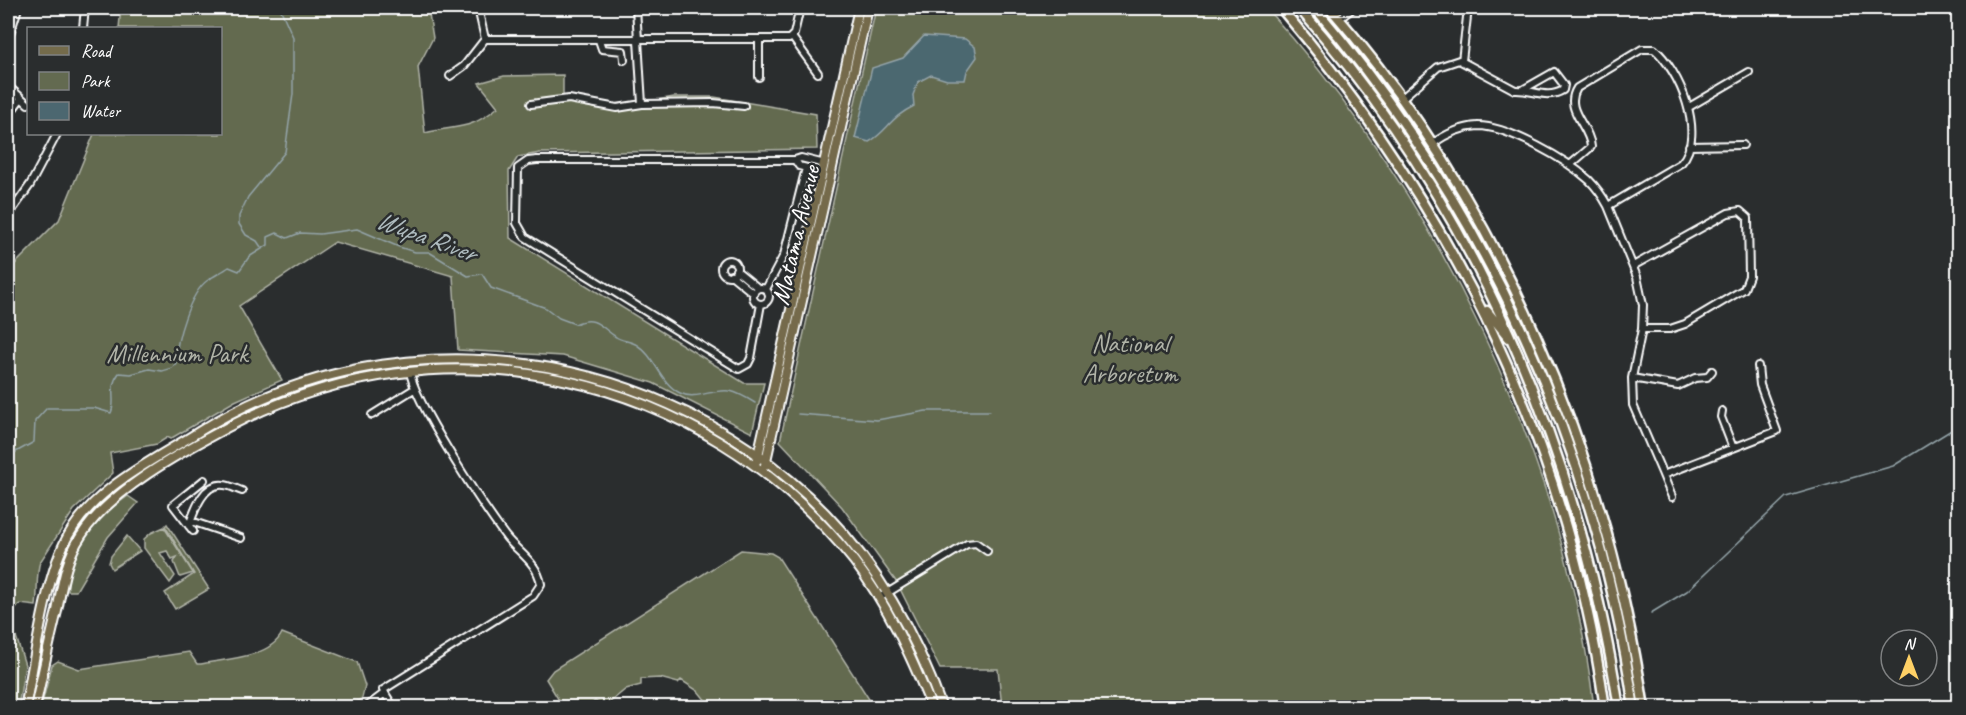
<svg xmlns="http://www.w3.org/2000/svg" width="1966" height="715" font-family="Caveat,sans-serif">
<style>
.green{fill:#636a50;stroke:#b1b4a8;stroke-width:1.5}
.water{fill:#4c6770;stroke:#94a4a9;stroke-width:1.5}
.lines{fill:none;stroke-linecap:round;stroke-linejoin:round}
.stream{stroke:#94a4a9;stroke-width:1.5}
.minor-casing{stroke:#fff;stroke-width:10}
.major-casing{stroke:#fff;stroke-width:12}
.highway-casing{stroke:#fff;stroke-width:13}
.minor{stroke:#2a2d2e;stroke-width:6}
.major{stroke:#746b4b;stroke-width:8}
.highway{stroke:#746b4b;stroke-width:8}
.labels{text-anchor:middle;stroke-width:5;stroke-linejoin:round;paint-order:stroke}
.street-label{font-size:26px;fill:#fff;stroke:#2a2d2e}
.park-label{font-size:26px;fill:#b1b4a8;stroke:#2a2d2e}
.water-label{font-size:27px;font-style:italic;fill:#aebbbf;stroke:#2a2d2e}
</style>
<rect width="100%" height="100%" fill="#2a2d2e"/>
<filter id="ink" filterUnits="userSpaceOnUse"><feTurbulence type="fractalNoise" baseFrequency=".0167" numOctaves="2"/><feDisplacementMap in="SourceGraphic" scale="12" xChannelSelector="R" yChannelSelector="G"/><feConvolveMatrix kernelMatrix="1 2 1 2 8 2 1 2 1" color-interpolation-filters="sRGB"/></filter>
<g filter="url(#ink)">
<path class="green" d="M121 8H428L433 38 418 67 425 133C457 125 470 131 498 107L479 83 504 76 563 75V96H575L622 106 674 97H714L816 114 817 149 540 153 518 157 509 171 510 238 744 383H764L752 433 653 383 563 356 458 350 453 276 335 242 239 306 282 380 235 401 170 439 168 437 157 444 110 453 113 473 74 510 40 562C36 572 38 592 36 606L20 604 13 612 14 630 25 665 18 707 8 708V271L59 220 94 134H220V28H119Z
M876 8H1266C1437 196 1563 453 1594 707H1002L998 669H940L897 583 842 507 780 441Z
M128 496 138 503 108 537 76 591H68C65 553 98 516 128 496Z
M167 524 209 589 175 609 165 593 194 574 165 526Z
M164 527 193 573 180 577 174 562 177 557 172 559 167 551 160 553 175 576 170 583 144 548V539L151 533Z
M127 536 140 551 112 569 109 563 111 556Z
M741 550 771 553 778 557 874 707H711L698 691 681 680 678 683 660 678 641 679V685L626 689 604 707 595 701 588 707H563L546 679 553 670Z
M282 633 357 662 365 686 362 698 348 708 41 707 52 665 58 661 79 669 189 652 197 664H201C225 659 270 658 282 633Z"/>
<path class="water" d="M924 36 965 39 975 47 977 57 967 71 965 80H947L931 75 918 82 913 95 914 106C889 118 888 131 869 142L855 138 872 68 903 58Z"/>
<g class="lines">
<path class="stream" d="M261 247 257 241 246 235 239 224V216L248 197 285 152 293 94V37L280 8
M798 414 877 420 926 411H990
M8 452 14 453 34 442 35 421 47 408H94L111 413C117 400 107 389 119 373L131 374 149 369 162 371 172 368 176 363C175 342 190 292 208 280 215 275 222 272 229 267L239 271 249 257 268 245V237L277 233 287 238 300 233 320 234 357 229 399 247 415 252H429L468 276 482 274 491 288 546 308 559 318 575 324C597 315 600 327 616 337 622 341 631 341 637 345 655 356 660 383 680 393 696 401 713 388 730 391 739 393 747 398 755 403
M1651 613 1687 591 1786 497 1893 466 1958 426
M8 701 13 708"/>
<defs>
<path id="minor" d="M636 8 642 104 713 103 744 106
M1340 18 1353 8
M83 28 85 8
M792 37 818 73
M485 39H789L794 34 800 8
M8 40 18 8
M599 40 602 49 623 51 624 60
M1462 61 1468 8
M450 76 464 66 485 39 478 8
M759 77V39
M8 86 28 104
M1401 99 1438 67 1459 60 1515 90C1532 89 1547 100 1563 90L1564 85 1554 72 1524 89
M531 104 569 99 617 108 642 104
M1689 107 1749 72
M8 116 21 98
M1432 144C1446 134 1460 127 1478 126 1508 126 1567 160 1589 180 1597 188 1603 197 1608 206L1637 277 1643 305 1642 329 1632 378 1633 405 1663 475 1777 431 1760 385 1758 366
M1689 146 1743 145
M795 160 799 166 819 171
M1570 165 1591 147C1590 126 1563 110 1577 88L1642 49H1654C1679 69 1707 135 1681 163L1608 206
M8 216 30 185 57 134
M721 268a8 8 0 1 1 16 0a8 8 0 1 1-16 0Z
M1633 266 1728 213 1740 211 1748 218 1749 276 1744 289 1685 324 1670 329H1642
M736 270 758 288
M731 275 753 293
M753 296a8 8 0 1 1 16 0a8 8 0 1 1-16 0Z
M766 289 784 255 806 168
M761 304 751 358 748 364 739 369 525 237 517 223 518 168 528 161 537 160H795L801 158 821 163
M1632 378 1678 386 1695 378 1707 377 1712 371
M1722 411 1721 417 1733 448
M372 415 414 389
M1663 475 1672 497
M191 521 241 538
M189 526C194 512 203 482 224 485 229 485 236 489 242 491
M193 531 173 505 204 480
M879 598 967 544 976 543 987 551
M365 708 385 693
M394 708 383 690 533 596 541 584C537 562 519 553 506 537 485 509 413 401 410 371"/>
<path id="major" d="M757 460 859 8
M765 465 868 8
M25 708C35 660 45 577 68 536 96 486 153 461 200 431 398 308 666 348 826 514 879 569 917 637 942 708
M35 708C42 676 49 643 57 611 62 586 66 558 81 536 109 491 181 452 228 427 443 314 703 371 854 561 888 605 911 656 932 708"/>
<path id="highway" d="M1281 8C1453 210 1567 443 1605 708
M1299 8C1473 202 1579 451 1619 708
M1315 8C1485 207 1596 448 1634 708
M1330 8C1499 201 1606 456 1644 708
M1487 311 1509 338"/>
</defs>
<use href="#minor" class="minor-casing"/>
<use href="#major" class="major-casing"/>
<use href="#highway" class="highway-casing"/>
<use href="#minor" class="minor"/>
<use href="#major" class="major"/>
<use href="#highway" class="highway"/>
</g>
</g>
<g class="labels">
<g class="street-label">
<text transform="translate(795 235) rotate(-77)" y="9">Matama Avenue</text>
</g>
<g class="park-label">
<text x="1130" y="352">National<tspan x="1130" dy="30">Arboretum</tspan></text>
<text x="177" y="362">Millennium Park</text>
</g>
<g class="water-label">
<text transform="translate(426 236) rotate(20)" y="9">Wupa River</text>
</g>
</g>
<rect width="1966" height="715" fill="none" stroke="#2a2d2e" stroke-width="30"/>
<rect x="15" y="15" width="1936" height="685" fill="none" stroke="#fff" stroke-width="2" filter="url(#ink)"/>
<rect x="27" y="27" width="195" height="108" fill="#2a2d2e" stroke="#7f8182" stroke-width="1.5"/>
<rect x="39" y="46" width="30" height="9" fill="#746b4b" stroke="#7f8182" stroke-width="1.5"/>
<text x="81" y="57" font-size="18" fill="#ffffff">Road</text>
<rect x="39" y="72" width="30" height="18" fill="#636a50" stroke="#7f8182" stroke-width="1.5"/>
<text x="81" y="87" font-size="18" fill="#ffffff">Park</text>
<rect x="39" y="102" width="30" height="18" fill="#4c6770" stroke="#7f8182" stroke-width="1.5"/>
<text x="81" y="117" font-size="18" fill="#ffffff">Water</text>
<g transform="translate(1909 658)"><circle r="28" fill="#2a2d2e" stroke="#7f8182" stroke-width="1.5"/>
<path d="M0-4.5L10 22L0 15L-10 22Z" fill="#ffd166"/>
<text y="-9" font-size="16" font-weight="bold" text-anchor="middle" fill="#ffffff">N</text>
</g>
</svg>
